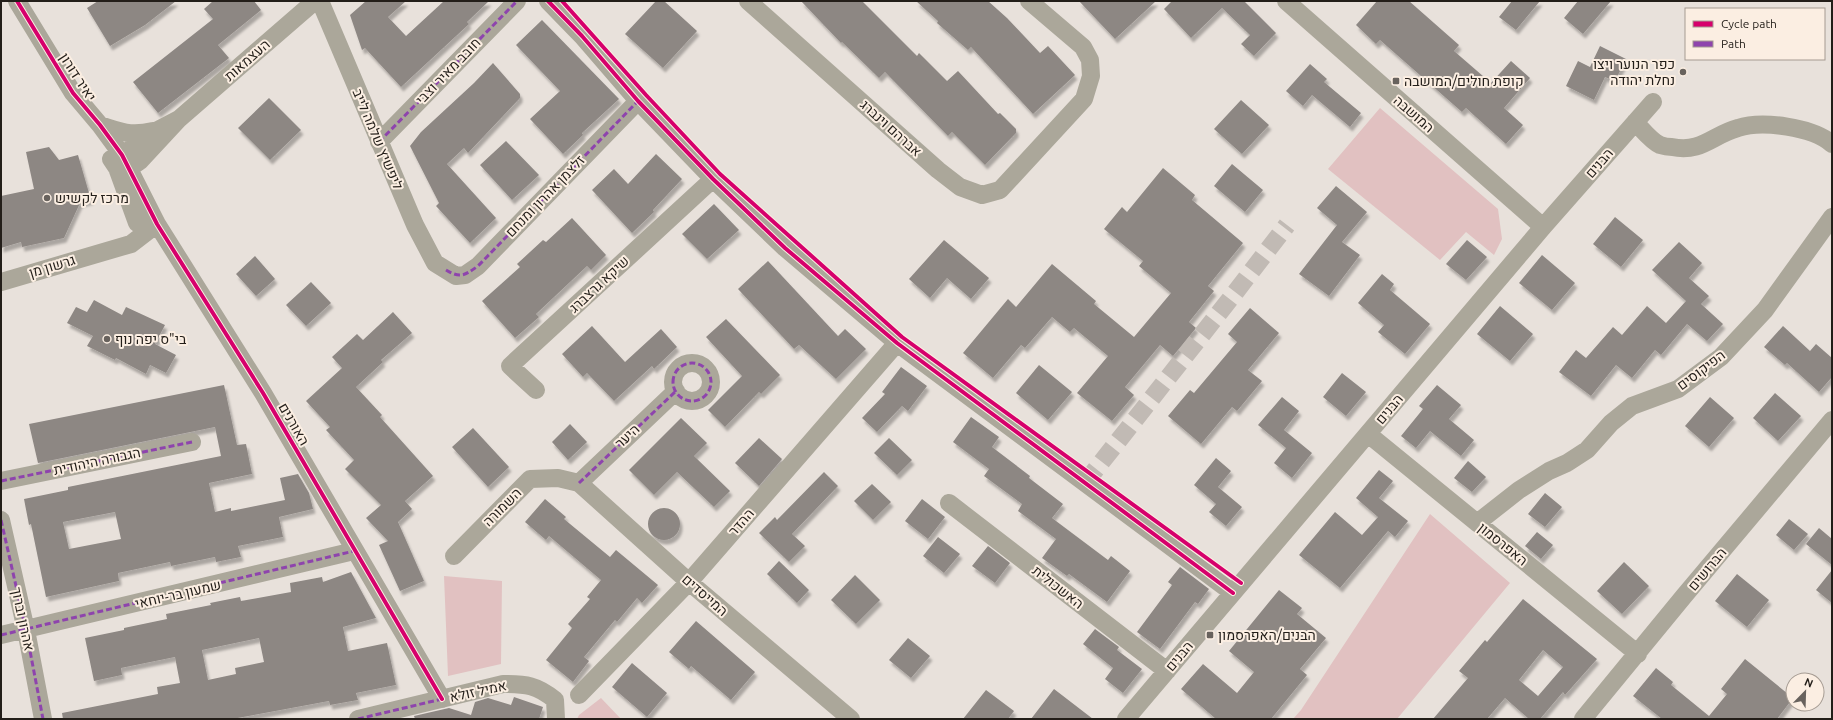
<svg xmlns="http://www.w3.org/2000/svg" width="1833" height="720" font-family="Ubuntu,Heebo,sans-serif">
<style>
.green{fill:#e1c1c1}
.building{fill:#8d8783;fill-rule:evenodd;filter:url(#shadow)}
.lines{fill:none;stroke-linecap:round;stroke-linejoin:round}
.street-tunnel{stroke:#c1bab4;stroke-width:18;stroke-dasharray:18 9;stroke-linecap:butt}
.street{stroke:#aba79a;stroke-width:18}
.quiet{stroke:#8e44ad;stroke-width:3;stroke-dasharray:6 3;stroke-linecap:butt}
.cycleway-casing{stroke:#fbeee2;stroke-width:6}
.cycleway{stroke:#d6006c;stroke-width:4}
.poi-dot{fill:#68625d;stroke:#fbeee2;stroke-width:1.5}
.labels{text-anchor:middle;stroke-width:4;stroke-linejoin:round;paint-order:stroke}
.street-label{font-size:14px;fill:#231e19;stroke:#fbeee2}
.poi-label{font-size:14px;fill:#231e19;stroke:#fbeee2;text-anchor:start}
</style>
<defs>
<filter id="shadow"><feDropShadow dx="2.5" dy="4.5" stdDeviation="1" flood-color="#0004"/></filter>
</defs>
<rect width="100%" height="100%" fill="#e8e1db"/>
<path class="green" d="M1380 108 1498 209 1502 239 1494 255 1466 232 1440 260 1328 169Z
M1430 514 1510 583 1397 719H1293L1301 710Z
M444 576 502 581 501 664 448 676Z
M601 698 621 719H577L579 715Z"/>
<path class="building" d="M98 1H176L145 25 110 46 87 8Z
M213 1H254L261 10 218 45 229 58 158 113 133 82 213 19 204 9Z
M366 1H406L388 17 406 36 444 1H489L467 22 469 24 401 87 365 48 362 50 350 15Z
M656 1H664L697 31 663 68 625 34Z
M801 1H862L917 56 919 53 947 81 958 71 998 114 1000 113 1016 129V133L985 165 952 132 948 136 885 72 879 78 842 42 841 43Z
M916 1H988L1007 18 1040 53 1048 46 1075 75 1033 114 971 47 968 50 937 23 938 21Z
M1079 1H1156L1115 39Z
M1172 1H1244L1276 33 1254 56 1241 44 1250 35 1222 8 1191 38 1164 9Z
M1377 1H1409L1459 45 1454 51 1491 83 1511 61 1530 78 1504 108 1523 125 1506 144 1466 108 1462 112 1380 40 1376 44 1356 25Z
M1512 1H1540L1516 30 1499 17Z
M1578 1H1611L1583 34 1564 18Z
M542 20 619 99 582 133 583 135 563 154 530 119 560 91 516 45Z
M1600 46 1626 59 1615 81 1605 77 1594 100 1566 86 1578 61 1590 67Z
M493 63 520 94V98L468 153 464 148 447 164 496 218 470 243 436 206 439 203 410 146 421 132 474 83Z
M1310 64 1327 79 1324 82 1361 113 1350 127 1312 95 1303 106 1286 91Z
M269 98 301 130 270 160 238 128Z
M1241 100 1269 125 1242 154 1214 129Z
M506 141 539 175 512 200 480 165Z
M49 147 59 160 78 155 91 200 80 203 64 238 22 247 21 242 1 248V196L34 189 26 152Z
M656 154 682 179 653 210 654 212 632 233 592 190 614 169 628 184Z
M1232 164 1263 190 1245 212 1214 186Z
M1163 168 1195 195 1192 200 1243 243 1208 286 1214 291 1189 322 1196 328 1173 356 1160 345 1125 387 1134 395 1112 421 1077 393 1108 356 1074 328 1070 332 1052 317 1025 348 1021 345 993 378 963 353 1008 299 1016 307 1052 264 1096 301 1094 304 1134 337 1171 293 1139 266 1143 261 1104 229 1122 207 1127 212Z
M1336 186 1367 212 1342 242 1360 255 1329 296 1299 274 1337 225 1317 208Z
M714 204 739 230 707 259 682 234Z
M1615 217 1643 240 1621 267 1593 244Z
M572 218 606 255 591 270 587 266 536 314 539 317 515 338 482 301 520 267 517 264 543 240 546 242Z
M944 240 989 278 971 299 947 278 930 298 909 279Z
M1467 240 1487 257 1466 280 1446 264Z
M1679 242 1702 263 1689 278 1709 296 1701 304 1723 324 1707 341 1687 324 1661 355 1655 350 1632 378 1616 365 1591 396 1559 372 1576 350 1586 358 1613 327 1622 335 1647 306 1666 323 1686 301 1652 270Z
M1542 255 1575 283 1552 310 1519 283Z
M255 256 275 279 256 296 236 274Z
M768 261 838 336 845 329 866 349 836 379 799 345 794 349 738 289Z
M1382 274 1394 284 1390 290 1430 324 1405 354 1378 332 1384 325 1358 303Z
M311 282 331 303 306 326 286 305Z
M94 300 122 315 126 307 165 325 155 344 176 355 166 373 150 365 146 374 116 358 115 360 87 346 93 336 67 323 76 307 87 312Z
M1500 306 1533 334 1510 361 1477 334Z
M1250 308 1279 333 1248 370 1262 381 1237 411 1232 407 1201 444 1168 416 1190 390 1194 393 1237 342 1228 334Z
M393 312 412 333 381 360 383 362 356 387 382 415 380 417 433 476 405 501 412 509 398 522 424 581 400 591 379 545 388 541 366 518 381 505 345 469 354 460 326 430 330 427 306 401 342 368 332 357 357 334 363 340Z
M726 319 780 375 761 394 759 392 725 427 708 410 742 376 706 337Z
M592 326 625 362 661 329 677 347 654 369 652 366 614 401 587 373 583 377 562 354Z
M1783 326 1810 351 1816 344 1832 358V377L1819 392 1787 363 1785 365 1764 347Z
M1039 365 1072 392 1048 420 1016 393Z
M901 367 927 386 908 411 902 406 877 432 862 418 885 394 882 392Z
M1342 373 1366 392 1346 416 1323 397Z
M224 385 237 445 246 444 252 474 209 483 215 512 231 508V511L285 500 280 478 298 474 309 493 313 509 279 517 283 537 238 546 241 557 216 562 215 557 171 566 170 562 118 573 119 581 46 597 31 524 29 525 24 499 68 490V487L221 456 215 427 38 463 29 424ZM115 512 121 539 69 549 63 522Z
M1437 385 1461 405 1449 419 1474 440 1461 456 1430 431 1416 448 1401 436 1423 409 1419 406Z
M1775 393 1801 416 1778 441 1753 418Z
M1282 397 1299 411 1284 430 1312 453 1292 478 1274 463 1286 448 1258 425Z
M1710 397 1734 418 1709 447 1685 426Z
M971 417 999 437 992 447 1030 476 1029 478 1063 504 1052 518 1108 560 1111 556 1130 571 1107 602 1069 574 1067 576 1042 558 1056 539 1018 511 1022 504 984 476 989 469 953 442Z
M681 418 707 443 694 456 730 491 714 507 677 472 654 495 629 470Z
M570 424 587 442 568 460 552 442Z
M473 428 509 467 488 487 452 447Z
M759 438 782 459 759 486 735 463Z
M889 438 912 460 897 475 874 453Z
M1216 458 1231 471 1218 487 1242 507 1226 526 1209 512 1216 504 1194 485Z
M1468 461 1486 477 1472 492 1454 478Z
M1379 470 1393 481 1379 498 1408 521 1395 537 1388 531 1340 588 1299 555 1335 512 1362 535 1378 517 1356 498Z
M824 472 838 486 792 534 805 546 789 562 759 533 775 517 777 520Z
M872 484 891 502 873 520 854 501Z
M1545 493 1562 507 1545 527 1528 514Z
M545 499 566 517 564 519 610 557 616 550 658 585 642 603 637 598 617 622 615 620 584 657 589 661 573 682 546 660 572 628 568 624 590 599 587 597 601 580 549 536 546 540 525 522Z
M922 499 945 517 928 539 905 521Z
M648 524a16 16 0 1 1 32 0a16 16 0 1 1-32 0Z
M1789 519 1808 534 1794 550 1776 535Z
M1819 528 1832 539V565L1806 544Z
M1537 532 1553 545 1541 559 1525 546Z
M938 537 960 554 944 573 923 556Z
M988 546 1010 563 995 583 972 566Z
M779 561 809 590 797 603 767 574Z
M1624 562 1649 586 1622 614 1597 591Z
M1180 567 1209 589 1198 604 1195 602 1160 649 1137 632 1172 585 1168 582Z
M1832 570V603L1816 590Z
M351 572 376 618 343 627 348 651 387 643 396 685 356 693 358 700 330 705 329 701 232 719H63L62 713 158 694 157 687 180 683 175 657 121 668 122 675 94 681 85 638 124 630V628L167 619 166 614 211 605 210 603 240 597 241 601 291 592 290 583 322 577 323 582ZM259 638 264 662 235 668 236 674 208 680 202 650Z
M1737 574 1769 600 1747 627 1715 601Z
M855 575 880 600 856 624 831 600Z
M1279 590 1302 608 1297 614 1326 638 1300 669 1307 675 1271 719H1216L1181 689 1203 664 1237 693 1254 672 1229 651Z
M1523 599 1597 659 1565 695 1563 692 1540 719H1529L1505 698 1487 719H1433L1468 678 1459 671 1485 640 1487 642ZM1543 650 1563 667 1538 696 1519 680Z
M696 621 755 672 731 700 691 666 689 669 669 652Z
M1095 629 1119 647 1117 650 1142 669 1123 693 1105 679 1113 668 1083 644Z
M908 638 930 656 911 678 889 660Z
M1745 659 1793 698 1777 719H1662L1633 696 1656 668 1673 682 1671 685 1709 716 1727 694 1721 689Z
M632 663 667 693 647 717 612 687Z
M1054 689 1093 719H1031Z
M986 690 1014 711 1008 719H963Z
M514 697 543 707 539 719H415L414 716 449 708 471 715 475 702 488 698 511 705Z"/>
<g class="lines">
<path class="street-tunnel" d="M1085 483 1234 294 1287 225"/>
<path class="street" d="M17 1 73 93 100 125 122 155 157 224 263 393 442 699
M320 1 415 225 435 263 456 276 465 275 478 266 638 101
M548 1 582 36 638 101 713 179 785 248 897 343 1233 593
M748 1 938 170 960 187 982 195 1000 190 1084 99 1091 76 1090 60 1083 47 1029 1
M1286 1 1543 227
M179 119 158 130 122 155 117 168H130L140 161 179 119 315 1
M1635 122C1642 129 1651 141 1660 145 1663 146 1668 147 1672 147 1702 153 1712 135 1738 128 1762 120 1813 127 1832 144
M100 125C120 132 131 136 153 131
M379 142 517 1
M111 159 117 168 137 223
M1 282 131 244 157 224
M673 382a19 19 0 1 1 38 0a19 19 0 1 1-38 0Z
M536 390 510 366 713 179
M1368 434 1638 654
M1 481 192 442
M579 483 676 391
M949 503 1167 671
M1 520 26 630 43 719
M1477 523 1519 490 1549 471 1567 463 1587 450 1611 423 1632 406 1678 389 1721 357 1765 310 1832 217
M454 556 530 479 558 478 579 483 689 582 851 719
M1 635 354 551
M579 695 689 582 897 343
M358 719 503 684C526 684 537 685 555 700L556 719
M1126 719 1543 227 1653 102
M1583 719 1684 596 1832 420"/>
<path class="quiet" d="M379 142 517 1
M446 270C461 279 465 275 478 266L638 101
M673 382a19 19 0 1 1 38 0a19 19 0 1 1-38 0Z
M1 481 192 442
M579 483 676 391
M1 520 26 630 43 719
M1 635 354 551
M358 719 442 699"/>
<defs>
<path id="cycleway" d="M17 1 73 93 100 125 122 155 157 224 263 393 442 699
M548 1 582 36 638 101 713 179 785 248 897 343 1233 593
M562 1 646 95 720 174 902 337 1241 583"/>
</defs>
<use href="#cycleway" class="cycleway-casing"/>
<use href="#cycleway" class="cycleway"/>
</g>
<g class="poi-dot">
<circle cx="1683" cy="72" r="4"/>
<rect x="1392" y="77" width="8" height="8" rx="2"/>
<circle cx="47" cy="198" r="4"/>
<circle cx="107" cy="339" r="4"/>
<rect x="1206" y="631" width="8" height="8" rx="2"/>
</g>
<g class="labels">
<g class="street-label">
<text transform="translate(247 60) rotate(-41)" y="5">העצמאות</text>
<text transform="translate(448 71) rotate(-46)" y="5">חובב מאיר וצבי</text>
<text transform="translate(78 77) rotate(57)" y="5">יאיר דורון</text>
<text transform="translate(1414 114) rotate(41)" y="5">המושבה</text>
<text transform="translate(891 128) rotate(42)" y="5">אברהם וינברג</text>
<text transform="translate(378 139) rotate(67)" y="5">ליפשיץ שלמה לייב</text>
<text transform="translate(1599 163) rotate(-49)" y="5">הבנים</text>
<text transform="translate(545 196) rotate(-46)" y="5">זלצמן אהרון ומנחם</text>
<text transform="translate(52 266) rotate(-17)" y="5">גרשון מן</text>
<text transform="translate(599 284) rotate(-43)" y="5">שיקא גרצברג</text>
<text transform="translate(1701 370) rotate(-37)" y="5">הפיקוסים</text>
<text transform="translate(1389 409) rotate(-50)" y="5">הבנים</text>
<text transform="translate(294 424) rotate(60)" y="5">האורנים</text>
<text transform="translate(627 436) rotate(-43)" y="5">היער</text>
<text transform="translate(97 461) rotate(-12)" y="5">הגבורה היהודית</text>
<text transform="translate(502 507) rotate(-45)" y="5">השמורה</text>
<text transform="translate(741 522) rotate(-49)" y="5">ההדר</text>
<text transform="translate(1503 544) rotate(39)" y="5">האפרסמון</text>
<text transform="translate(1707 569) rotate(-50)" y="5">הברושים</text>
<text transform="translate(1058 587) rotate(38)" y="5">האשכולית</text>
<text transform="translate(178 594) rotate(-13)" y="5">שמעון בר-יוחאי</text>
<text transform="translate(705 595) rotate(41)" y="5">המייסדים</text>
<text transform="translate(23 619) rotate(78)" y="5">אהרון וברוך</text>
<text transform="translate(1179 656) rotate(-50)" y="5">הבנים</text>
<text transform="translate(478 691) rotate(-12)" y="5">אמיל זולא</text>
</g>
<g class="poi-label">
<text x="1675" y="69" text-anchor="end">כפר הנוער ויצו<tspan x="1675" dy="16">נחלת יהודה</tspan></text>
<text x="1404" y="86">קופת חולים/המושבה</text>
<text x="55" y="203">מרכז לקשיש</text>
<text x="115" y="344">בי"ס יפה נוף</text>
<text x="1218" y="640">הבנים/האפרסמון</text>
</g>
</g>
<rect width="1833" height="720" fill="none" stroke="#231e19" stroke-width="4"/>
<rect x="1685" y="8" width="140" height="52" fill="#fbeee2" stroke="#a59b92"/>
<rect x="1693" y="21" width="20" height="6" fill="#d6006c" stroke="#a59b92"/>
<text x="1721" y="28" font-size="12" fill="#231e19">Cycle path</text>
<rect x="1693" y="41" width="20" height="6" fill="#8e44ad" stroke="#a59b92"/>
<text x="1721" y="48" font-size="12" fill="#231e19">Path</text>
<g transform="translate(1805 692) rotate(23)"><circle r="19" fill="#fbeee2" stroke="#a59b92"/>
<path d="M0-3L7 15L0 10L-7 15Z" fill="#68625d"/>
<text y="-6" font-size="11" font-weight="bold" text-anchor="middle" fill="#231e19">N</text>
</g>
</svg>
